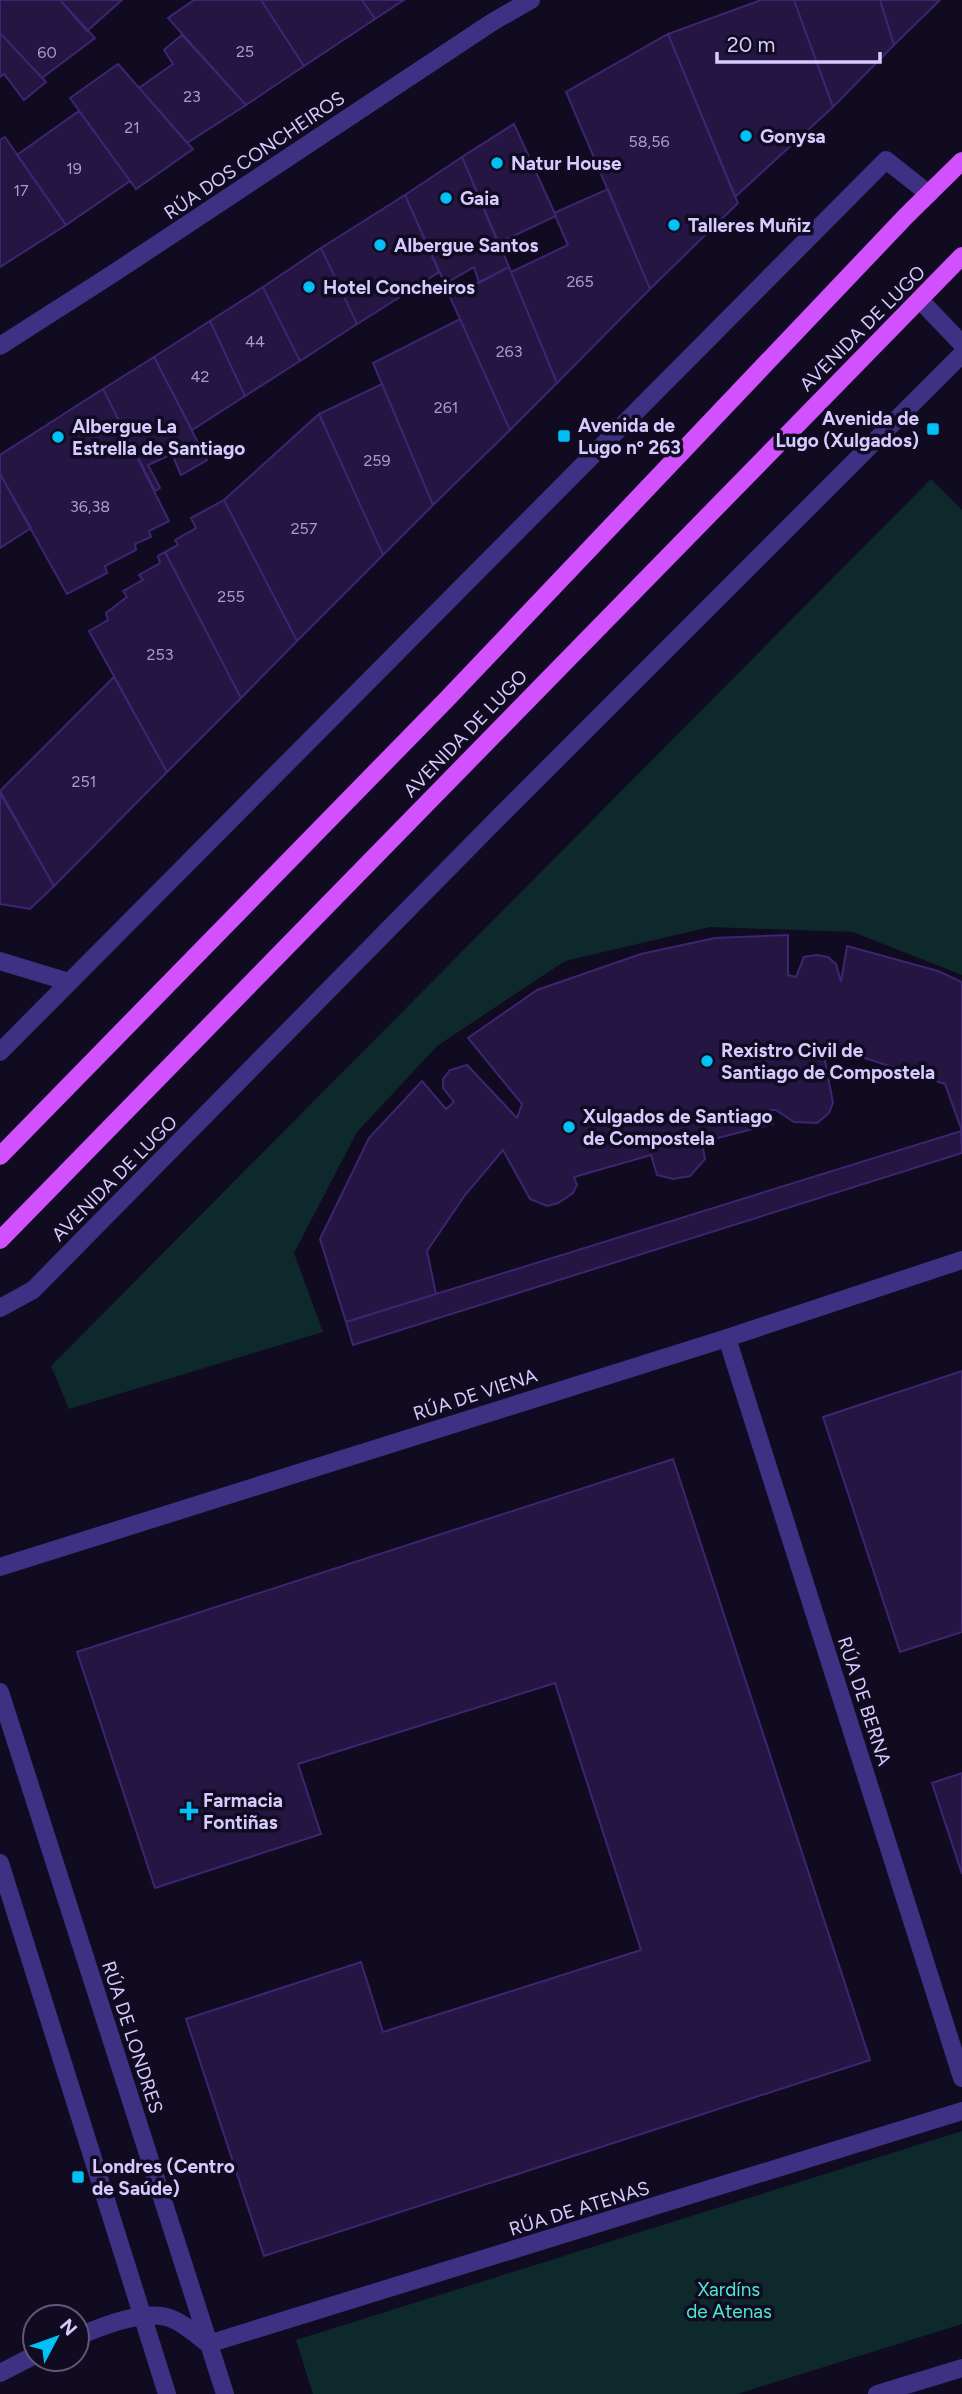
<svg xmlns="http://www.w3.org/2000/svg" width="962" height="2394" font-family="Figtree,sans-serif">
<style>
.green{fill:#0d292b}
.building{fill:#241543;stroke:#3d2571;stroke-width:2}
.lines{fill:none;stroke-linecap:round;stroke-linejoin:round}
.lane{stroke:#3e3184;stroke-width:18}
.street{stroke:#3e3184;stroke-width:18}
.primary{stroke:#d251ff;stroke-width:18}
.poi-dot{fill:#00c0f5;stroke:#110b21;stroke-width:2.5}
.labels{text-anchor:middle;stroke-width:7;stroke-linejoin:round;paint-order:stroke}
.number-label{font-size:16px;fill:#aa9dd0}
.poi-label{font-size:19px;font-weight:bold;fill:#d6caff;stroke:#110b21;text-anchor:start}
.street-label{font-size:19px;fill:#d6caff;stroke:#110b21}
.park-label{font-size:19px;fill:#4ce9d4;stroke:#110b21}
</style>
<rect width="100%" height="100%" fill="#110b21"/>
<path class="green" d="M931 479 962 510V975L853 932 710 927 565 961 437 1046 357 1132 294 1253 323 1332 69 1409 51 1366Z
M962 2131V2324L737 2394H313L296 2340Z"/>
<path class="building" d="M0 0H60L95 38 42 78 0 33Z
M60 0H122L87 31Z
M194 0H261L304 66 246 105 168 18Z
M261 0H362L375 19 304 66Z
M362 0H404L375 19Z
M761 0H794L833 107 735 197 668 34Z
M794 0H880L894 45 833 107Z
M880 0H940L894 45Z
M0 33 46 82 24 100 4 74 0 77Z
M668 34 738 203 650 289 566 92Z
M182 35 246 105 187 143 139 88 173 64 164 50Z
M118 64 193 149 136 189 70 98Z
M79 111 130 181 66 225 17 155Z
M514 124 556 216 498 243 462 157Z
M5 137 66 225 0 267V140Z
M462 157 509 267 479 283 474 267 445 284 405 195Z
M608 189 650 289 557 383 511 272 568 245 554 213Z
M405 195 439 272 357 324 321 248Z
M321 248 357 324 300 361 263 287Z
M509 267 557 383 510 430 450 297Z
M263 287 300 361 245 396 210 321Z
M460 319 510 430 433 505 373 363Z
M210 321 245 396 192 430 154 357Z
M154 357 207 460 181 475 172 454 148 465 160 488 155 491 103 389Z
M382 384 433 505 383 555 319 414Z
M103 389 169 521 149 531 151 537 135 544 136 550 105 566 107 573 67 594 0 474V455Z
M319 414 383 555 297 641 224 500Z
M0 474 31 528 0 548Z
M224 500 297 641 241 698 165 552 178 545 175 540 196 528 191 518Z
M165 552 241 698 167 772 89 631 108 620 106 613 127 597 123 591 143 580 139 575 160 563 158 556Z
M114 677 167 772 54 886 0 791Z
M0 793 54 886 30 909 0 904Z
M788 935V975L796 977 804 957 817 955 828 957 836 964 841 982 847 946 938 971 962 982V1131L945 1084 843 1051 823 1050 833 1103 829 1113 817 1123 794 1122 776 1110H769L773 1124 702 1142 705 1159 690 1176 673 1179 657 1175 651 1155 574 1177 577 1185 573 1193 558 1203 547 1206 530 1199 503 1150 465 1195 427 1251 436 1294 346 1322 320 1239 369 1138 422 1081 446 1109 454 1102 443 1088V1079L450 1070 467 1065 517 1118 522 1104 468 1038 537 990 641 954 715 938Z
M961 1131 962 1153 353 1345 346 1322Z
M962 1371V1632L900 1652 823 1417Z
M673 1459 870 2060 264 2256 186 2019 361 1962 383 2032 641 1950 555 1683 298 1764 321 1834 155 1888 77 1652Z
M962 1773V1874L932 1783Z"/>
<g class="lines">
<path class="lane" d="M920 300 962 344"/>
<path class="street" d="M0 346 114 273 494 21 531 0
M0 961 69 982
M0 1052 886 160 929 194
M0 1308 33 1290 498 818 962 354
M727 1338 962 2078
M0 1567 727 1338 962 1260
M0 1692 225 2394
M0 1863 167 2394
M77 2337C102 2326 146 2308 172 2319 185 2324 197 2335 208 2344L962 2111
M0 2373 35 2355
M877 2394 962 2368"/>
<path class="primary" d="M0 1156 447 699 906 216 962 161
M0 1240 962 256"/>
</g>
<g class="poi-dot">
<circle cx="746" cy="136" r="7"/>
<circle cx="497" cy="163" r="7"/>
<circle cx="446" cy="198" r="7"/>
<circle cx="674" cy="225" r="7"/>
<circle cx="380" cy="245" r="7"/>
<circle cx="309" cy="287" r="7"/>
<rect x="926" y="422" width="14" height="14" rx="3.5"/>
<rect x="557" y="429" width="14" height="14" rx="3.5"/>
<circle cx="58" cy="437" r="7"/>
<circle cx="707" cy="1061" r="7"/>
<circle cx="569" cy="1127" r="7"/>
<path d="M185.5 1800.5h7v7h7v7h-7v7h-7v-7h-7v-7h7z"/>
<rect x="71" y="2170" width="14" height="14" rx="3.5"/>
</g>
<g class="labels">
<g class="number-label">
<text x="245" y="57">25</text>
<text x="47" y="58">60</text>
<text x="192" y="102">23</text>
<text x="132" y="133">21</text>
<text x="649" y="147">58,56</text>
<text x="74" y="174">19</text>
<text x="21" y="196">17</text>
<text x="580" y="287">265</text>
<text x="255" y="347">44</text>
<text x="509" y="357">263</text>
<text x="200" y="382">42</text>
<text x="446" y="413">261</text>
<text x="377" y="466">259</text>
<text x="90" y="512">36,38</text>
<text x="304" y="534">257</text>
<text x="231" y="602">255</text>
<text x="160" y="660">253</text>
<text x="84" y="787">251</text>
</g>
<g class="poi-label">
<text x="760" y="143">Gonysa</text>
<text x="511" y="170">Natur House</text>
<text x="460" y="205">Gaia</text>
<text x="688" y="232">Talleres Muñiz</text>
<text x="394" y="252">Albergue Santos</text>
<text x="323" y="294">Hotel Concheiros</text>
<text x="919" y="425" text-anchor="end">Avenida de<tspan x="919" dy="22">Lugo (Xulgados)</tspan></text>
<text x="578" y="432">Avenida de<tspan x="578" dy="22">Lugo nº 263</tspan></text>
<text x="72" y="433">Albergue La<tspan x="72" dy="22">Estrella de Santiago</tspan></text>
<text x="721" y="1057">Rexistro Civil de<tspan x="721" dy="22">Santiago de Compostela</tspan></text>
<text x="583" y="1123">Xulgados de Santiago<tspan x="583" dy="22">de Compostela</tspan></text>
<text x="203" y="1807">Farmacia<tspan x="203" dy="22">Fontiñas</tspan></text>
<text x="92" y="2173">Londres (Centro<tspan x="92" dy="22">de Saúde)</tspan></text>
</g>
<g class="street-label">
<text transform="translate(254 155) rotate(-34)" y="7">RÚA DOS CONCHEIROS</text>
<text transform="translate(862 328) rotate(-45)" y="7">AVENIDA DE LUGO</text>
<text transform="translate(465 733) rotate(-46)" y="7">AVENIDA DE LUGO</text>
<text transform="translate(114 1178) rotate(-45)" y="7">AVENIDA DE LUGO</text>
<text transform="translate(475 1394) rotate(-18)" y="7">RÚA DE VIENA</text>
<text transform="translate(865 1701) rotate(72)" y="7">RÚA DE BERNA</text>
<text transform="translate(133 2037) rotate(72)" y="7">RÚA DE LONDRES</text>
<text transform="translate(579 2208) rotate(-17)" y="7">RÚA DE ATENAS</text>
</g>
<g class="park-label">
<text x="729" y="2296">Xardíns<tspan x="729" dy="22">de Atenas</tspan></text>
</g>
</g>
<g transform="translate(56 2338) rotate(49)"><circle r="33" fill="#110b21" stroke="#60577a" stroke-width="2"/>
<path d="M0-5L12 26L0 18L-12 26Z" fill="#00c0f5"/>
<text y="-10" font-size="19" font-weight="bold" text-anchor="middle" fill="#d6caff">N</text>
</g>
<path d="M717 52v10h163v-10" fill="none" stroke="#d6caff" stroke-width="3.5"/>
<text x="727" y="52" font-size="21" fill="#d6caff" stroke="#110b21" stroke-width="5" paint-order="stroke">20 m</text>
</svg>
